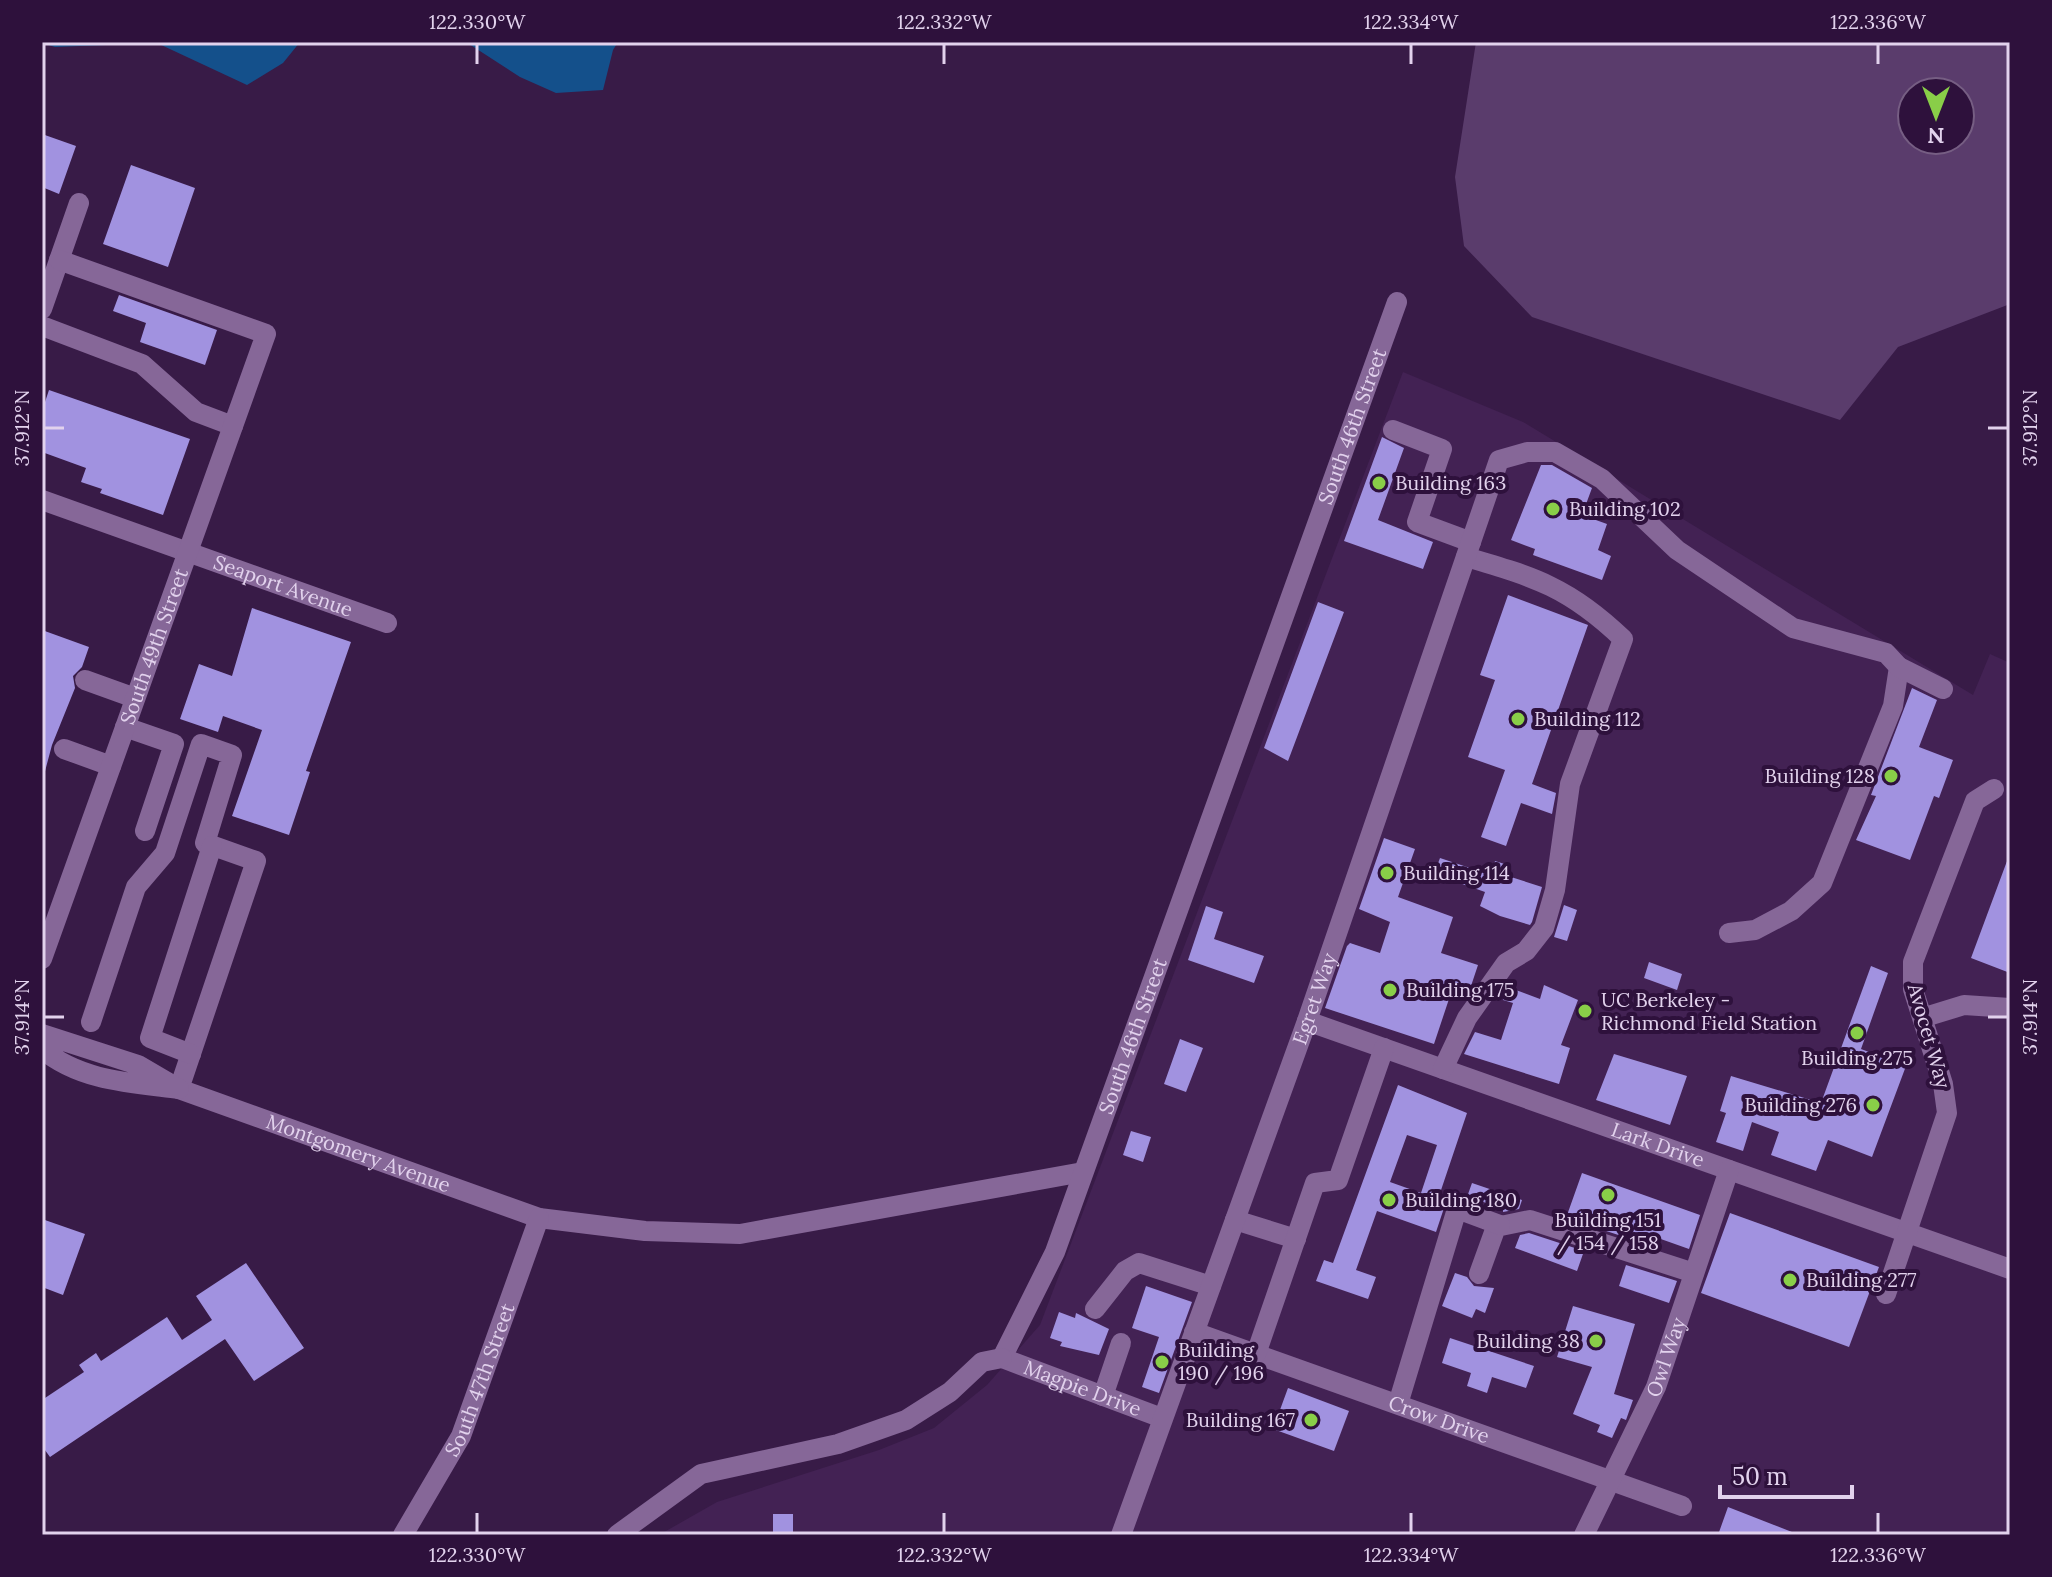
<svg xmlns="http://www.w3.org/2000/svg" width="2052" height="1577" font-family="Lora,serif">
<style>
.built{fill:#432254}
.green{fill:#5a3c6c;fill-rule:evenodd}
.water{fill:#14508b}
.building{fill:#a192e0;fill-rule:evenodd}
.lines{fill:none;stroke-linecap:round;stroke-linejoin:round}
.minor{stroke:#866798;stroke-width:20}
.ticks{fill:none;stroke:#e2d2ed;stroke-width:3}
.poi-dot{fill:#89ce48;stroke:#2e113c;stroke-width:3}
.labels{text-anchor:middle;stroke-width:8;stroke-linejoin:round;paint-order:stroke}
.street-label{font-size:20px;fill:#e2d2ed;stroke:#2e113c}
.poi-label{font-size:20px;fill:#e2d2ed;stroke:#2e113c;text-anchor:start}
.neatline{fill:none;stroke:#e2d2ed;stroke-width:3}
.ticks-label{font-size:20px;text-anchor:middle;fill:#e2d2ed}
</style>
<rect width="100%" height="100%" fill="#381b47"/>
<path class="built" d="M1403 372 1523 422 1973 695 1990 654 2010 663V1535H659L717 1502 879 1450 934 1428 987 1385 1040 1325Z"/>
<path class="green" d="M1476 42H2010V304L1898 347 1840 420 1532 317 1464 246 1455 177ZM1912 92H1960V140H1912Z"/>
<path class="water" d="M300 42 283 63 247 85 157 43 55 47 42 43Z
M466 42H618L613 50 603 90 556 93 520 77Z"/>
<path class="building" d="M42 134 76 146 59 194 42 187Z
M131 165 195 188 168 267 103 244Z
M119 295 217 330 205 365 140 342 146 323 113 311Z
M49 390 190 439 163 515 100 493 102 489 81 482 86 468 42 452V411Z
M1382 437 1404 448 1378 520 1433 542 1423 569 1344 541Z
M1541 465H1552L1592 488 1582 515 1607 524 1598 550 1611 556 1602 580 1533 555 1535 549 1511 540Z
M1508 595 1588 625 1532 784 1556 793 1552 814 1521 803 1506 846 1481 837 1505 770 1468 757 1495 680 1480 675Z
M1318 602 1344 612 1288 761 1264 748Z
M252 608 351 642 306 771 310 772 289 835 232 816 262 730 223 716 218 732 180 719 199 664 232 676Z
M42 630 89 647 82 667 73 676 75 688 52 745 44 775Z
M1912 688 1937 700 1919 747 1953 760 1939 798 1934 796 1910 860 1856 840 1876 796 1871 795Z
M1384 838 1415 849 1398 897 1453 917 1441 953 1478 965 1469 992 1453 987 1434 1044 1325 1008 1347 946 1350 943 1380 953 1390 922 1359 909Z
M2010 853V973L1971 958Z
M1440 858 1491 875 1495 861 1511 866V877L1542 887 1532 922 1530 925 1500 916 1480 906 1485 892 1434 874Z
M1564 905 1577 910 1567 941 1554 937Z
M1206 906 1223 912 1214 939 1264 956 1254 983 1188 960Z
M1649 962 1682 974 1677 990 1644 978Z
M1871 966 1888 973 1861 1049 1906 1066 1872 1157 1828 1140 1816 1171 1771 1155 1779 1132 1752 1122 1743 1151 1716 1142 1726 1113 1720 1111 1731 1076 1821 1103Z
M1544 985 1578 1000 1561 1045 1570 1048 1559 1084 1464 1054 1475 1032 1501 1040 1513 1003 1503 1000 1508 987 1540 999Z
M1180 1039 1203 1048 1186 1092 1164 1084Z
M1614 1054 1687 1076 1670 1125 1596 1100Z
M1398 1085 1467 1113 1436 1205 1444 1208 1436 1232 1377 1211 1356 1270 1376 1277 1368 1299 1316 1281 1324 1260 1333 1263ZM1407 1135 1437 1145 1421 1193 1390 1182Z
M1131 1131 1151 1137 1143 1162 1123 1155Z
M1582 1173 1700 1215 1689 1249 1641 1232 1637 1241 1566 1218Z
M1472 1183 1522 1200 1519 1209 1503 1212V1208L1467 1197Z
M1730 1213 1879 1267 1849 1347 1701 1293Z
M42 1219 85 1234 63 1295 42 1287Z
M1529 1233 1584 1251 1577 1271 1515 1248 1520 1235Z
M246 1263 304 1348 254 1381 225 1339 50 1457 42 1446V1400L84 1372 79 1365 96 1353 101 1361 167 1317 182 1340 212 1320 196 1296Z
M1626 1265 1677 1281 1669 1303 1619 1286Z
M1455 1273 1467 1277 1474 1286 1494 1288 1485 1313 1476 1309 1472 1318 1442 1306Z
M1146 1286 1192 1302 1159 1393 1142 1387 1159 1337 1132 1328Z
M1573 1306 1635 1324 1614 1394 1633 1400 1626 1420 1621 1418 1612 1438 1597 1432 1600 1425 1573 1414 1592 1367 1557 1357Z
M1059 1312 1075 1318 1076 1313 1109 1329 1099 1355 1060 1346 1062 1342 1050 1338Z
M1450 1338 1534 1366 1526 1388 1492 1377 1487 1393 1467 1386 1471 1373 1442 1363Z
M1288 1388 1349 1411 1334 1451 1273 1429Z
M1728 1507 1797 1534V1535H1718Z
M773 1514H793V1532H773Z"/>
<g class="lines">
<g class="minor">
<path d="M42 309 79 203"/>
<path d="M42 326 142 364 196 412 233 426"/>
<path d="M1393 430 1442 449 1417 522 1471 542"/>
<path id="s1" d="M42 500 387 623"/>
<path d="M85 680 135 698"/>
<path d="M125 727 174 744 145 831"/>
<path d="M64 749 111 766"/>
<path d="M1729 933 1755 930 1791 911 1822 883 1893 706 1899 667"/>
<path id="s2" d="M42 959 266 334 59 260"/>
<path d="M1925 1017 1964 1005 2010 1008"/>
<path id="s3" d="M1307 1021 2010 1269"/>
<path id="s4" d="M91 1022 136 887 165 853 201 744 232 755 205 843 256 861 179 1089 539 1218 645 1231 740 1234 1083 1172"/>
<path d="M42 1034 138 1065 179 1089C132 1083 80 1081 42 1049"/>
<path d="M191 1054 150 1038 212 846"/>
<path d="M1443 1069 1467 1018 1506 963 1526 951 1544 928 1555 890 1570 784 1623 639C1570 588 1535 577 1466 557"/>
<path d="M1235 1220 1296 1239"/>
<path d="M1479 1274 1496 1227 1530 1220 1694 1273"/>
<path d="M1886 1294 1947 1113 1943 1084 1913 989V962L1975 801 1994 789"/>
<path d="M1095 1309 1125 1271 1139 1263 1211 1286"/>
<path id="s5" d="M1194 1332 1682 1506"/>
<path d="M1256 1354 1315 1183 1338 1180 1384 1048"/>
<path id="s6" d="M1002 1358 1055 1252 1397 302"/>
<path id="s7" d="M1002 1358 1162 1418"/>
<path d="M1103 1396 1121 1343"/>
<path d="M1398 1404 1457 1209 1500 1225"/>
<path id="s8" d="M403 1535 461 1436 539 1218"/>
<path d="M617 1535 701 1474 838 1444 906 1420 950 1392 982 1362 1002 1358"/>
<path id="s9" d="M1121 1535 1307 1021 1499 460 1527 452H1555L1602 479 1677 550 1793 628 1886 653 1899 667 1943 689"/>
<path id="s10" d="M1584 1535 1656 1387 1729 1170"/>
</g>
</g>
<path class="ticks" d="M477 44V64M944 44V64M1411 44V64M1878 44V64M44 428H64M1988 428H2008M44 1017H64M1988 1017H2008M477 1513V1533M944 1513V1533M1411 1513V1533M1878 1513V1533"/>
<g class="poi-dot">
<circle cx="1379" cy="483" r="8"/>
<circle cx="1553" cy="509" r="8"/>
<circle cx="1518" cy="719" r="8"/>
<circle cx="1891" cy="776" r="8"/>
<circle cx="1387" cy="873" r="8"/>
<circle cx="1390" cy="990" r="8"/>
<circle cx="1585" cy="1011" r="8"/>
<circle cx="1857" cy="1033" r="8"/>
<circle cx="1873" cy="1105" r="8"/>
<circle cx="1608" cy="1195" r="8"/>
<circle cx="1389" cy="1200" r="8"/>
<circle cx="1790" cy="1280" r="8"/>
<circle cx="1596" cy="1341" r="8"/>
<circle cx="1162" cy="1362" r="8"/>
<circle cx="1311" cy="1420" r="8"/>
</g>
<g class="labels">
<g class="street-label">
<text dy="7" stroke="none"><textPath href="#s6" startOffset="996">South 46th Street</textPath></text>
<text dy="7" stroke="none"><textPath href="#s1" startOffset="256">Seaport Avenue</textPath></text>
<text dy="7" stroke="none"><textPath href="#s2" startOffset="332">South 49th Street</textPath></text>
<text dy="7" stroke="none"><textPath href="#s9" startOffset="570">Egret Way</textPath></text>
<text dy="7" stroke="none"><textPath href="#s6" startOffset="348">South 46th Street</textPath></text>
<text transform="translate(1929 1036) rotate(74)" y="7">Avocet Way</text>
<text dy="7" stroke="none"><textPath href="#s3" startOffset="372">Lark Drive</textPath></text>
<text dy="7" stroke="none"><textPath href="#s4" startOffset="912">Montgomery Avenue</textPath></text>
<text dy="7" stroke="none"><textPath href="#s10" startOffset="196">Owl Way</textPath></text>
<text dy="7" stroke="none"><textPath href="#s8" startOffset="174">South 47th Street</textPath></text>
<text dy="7" stroke="none"><textPath href="#s7" startOffset="86">Magpie Drive</textPath></text>
<text dy="7" stroke="none"><textPath href="#s5" startOffset="260">Crow Drive</textPath></text>
</g>
<g class="poi-label">
<text x="1395" y="490">Building 163</text>
<text x="1569" y="516">Building 102</text>
<text x="1534" y="726">Building 112</text>
<text x="1875" y="783" text-anchor="end">Building 128</text>
<text x="1403" y="880">Building 114</text>
<text x="1406" y="997">Building 175</text>
<text x="1601" y="1007">UC Berkeley -<tspan x="1601" dy="23">Richmond Field Station</tspan></text>
<text x="1857" y="1065" text-anchor="middle">Building 275</text>
<text x="1857" y="1112" text-anchor="end">Building 276</text>
<text x="1405" y="1207">Building 180</text>
<text x="1608" y="1227" text-anchor="middle">Building 151<tspan x="1608" dy="23">/ 154 / 158</tspan></text>
<text x="1806" y="1287">Building 277</text>
<text x="1580" y="1348" text-anchor="end">Building 38</text>
<text x="1178" y="1357">Building<tspan x="1178" dy="23">190 / 196</tspan></text>
<text x="1295" y="1427" text-anchor="end">Building 167</text>
</g>
</g>
<rect width="2052" height="1577" fill="none" stroke="#2e113c" stroke-width="88"/>
<g transform="translate(1936 116) rotate(180)"><circle r="38" fill="#2e113c" stroke="#765e83" stroke-width="2"/>
<path d="M0-6L14 30L0 20L-14 30Z" fill="#89ce48"/>
<text y="-12" font-size="22" font-weight="bold" text-anchor="middle" fill="#e2d2ed">N</text>
</g>
<path d="M1720 1485v12h132v-12" fill="none" stroke="#e2d2ed" stroke-width="4"/>
<text x="1732" y="1485" font-size="24" fill="#e2d2ed" stroke="#2e113c" stroke-width="6" paint-order="stroke">50 m</text>
<rect x="44" y="44" width="1964" height="1489" class="neatline"/>
<g class="ticks-label">
<text x="477" y="29">122.330°W</text>
<text x="944" y="29">122.332°W</text>
<text x="1411" y="29">122.334°W</text>
<text x="1878" y="29">122.336°W</text>
<text transform="translate(2030 428) rotate(-90)" y="7">37.912°N</text>
<text transform="translate(22 428) rotate(-90)" y="7">37.912°N</text>
<text transform="translate(2030 1017) rotate(-90)" y="7">37.914°N</text>
<text transform="translate(22 1017) rotate(-90)" y="7">37.914°N</text>
<text x="477" y="1562">122.330°W</text>
<text x="944" y="1562">122.332°W</text>
<text x="1411" y="1562">122.334°W</text>
<text x="1878" y="1562">122.336°W</text>
</g>
</svg>
